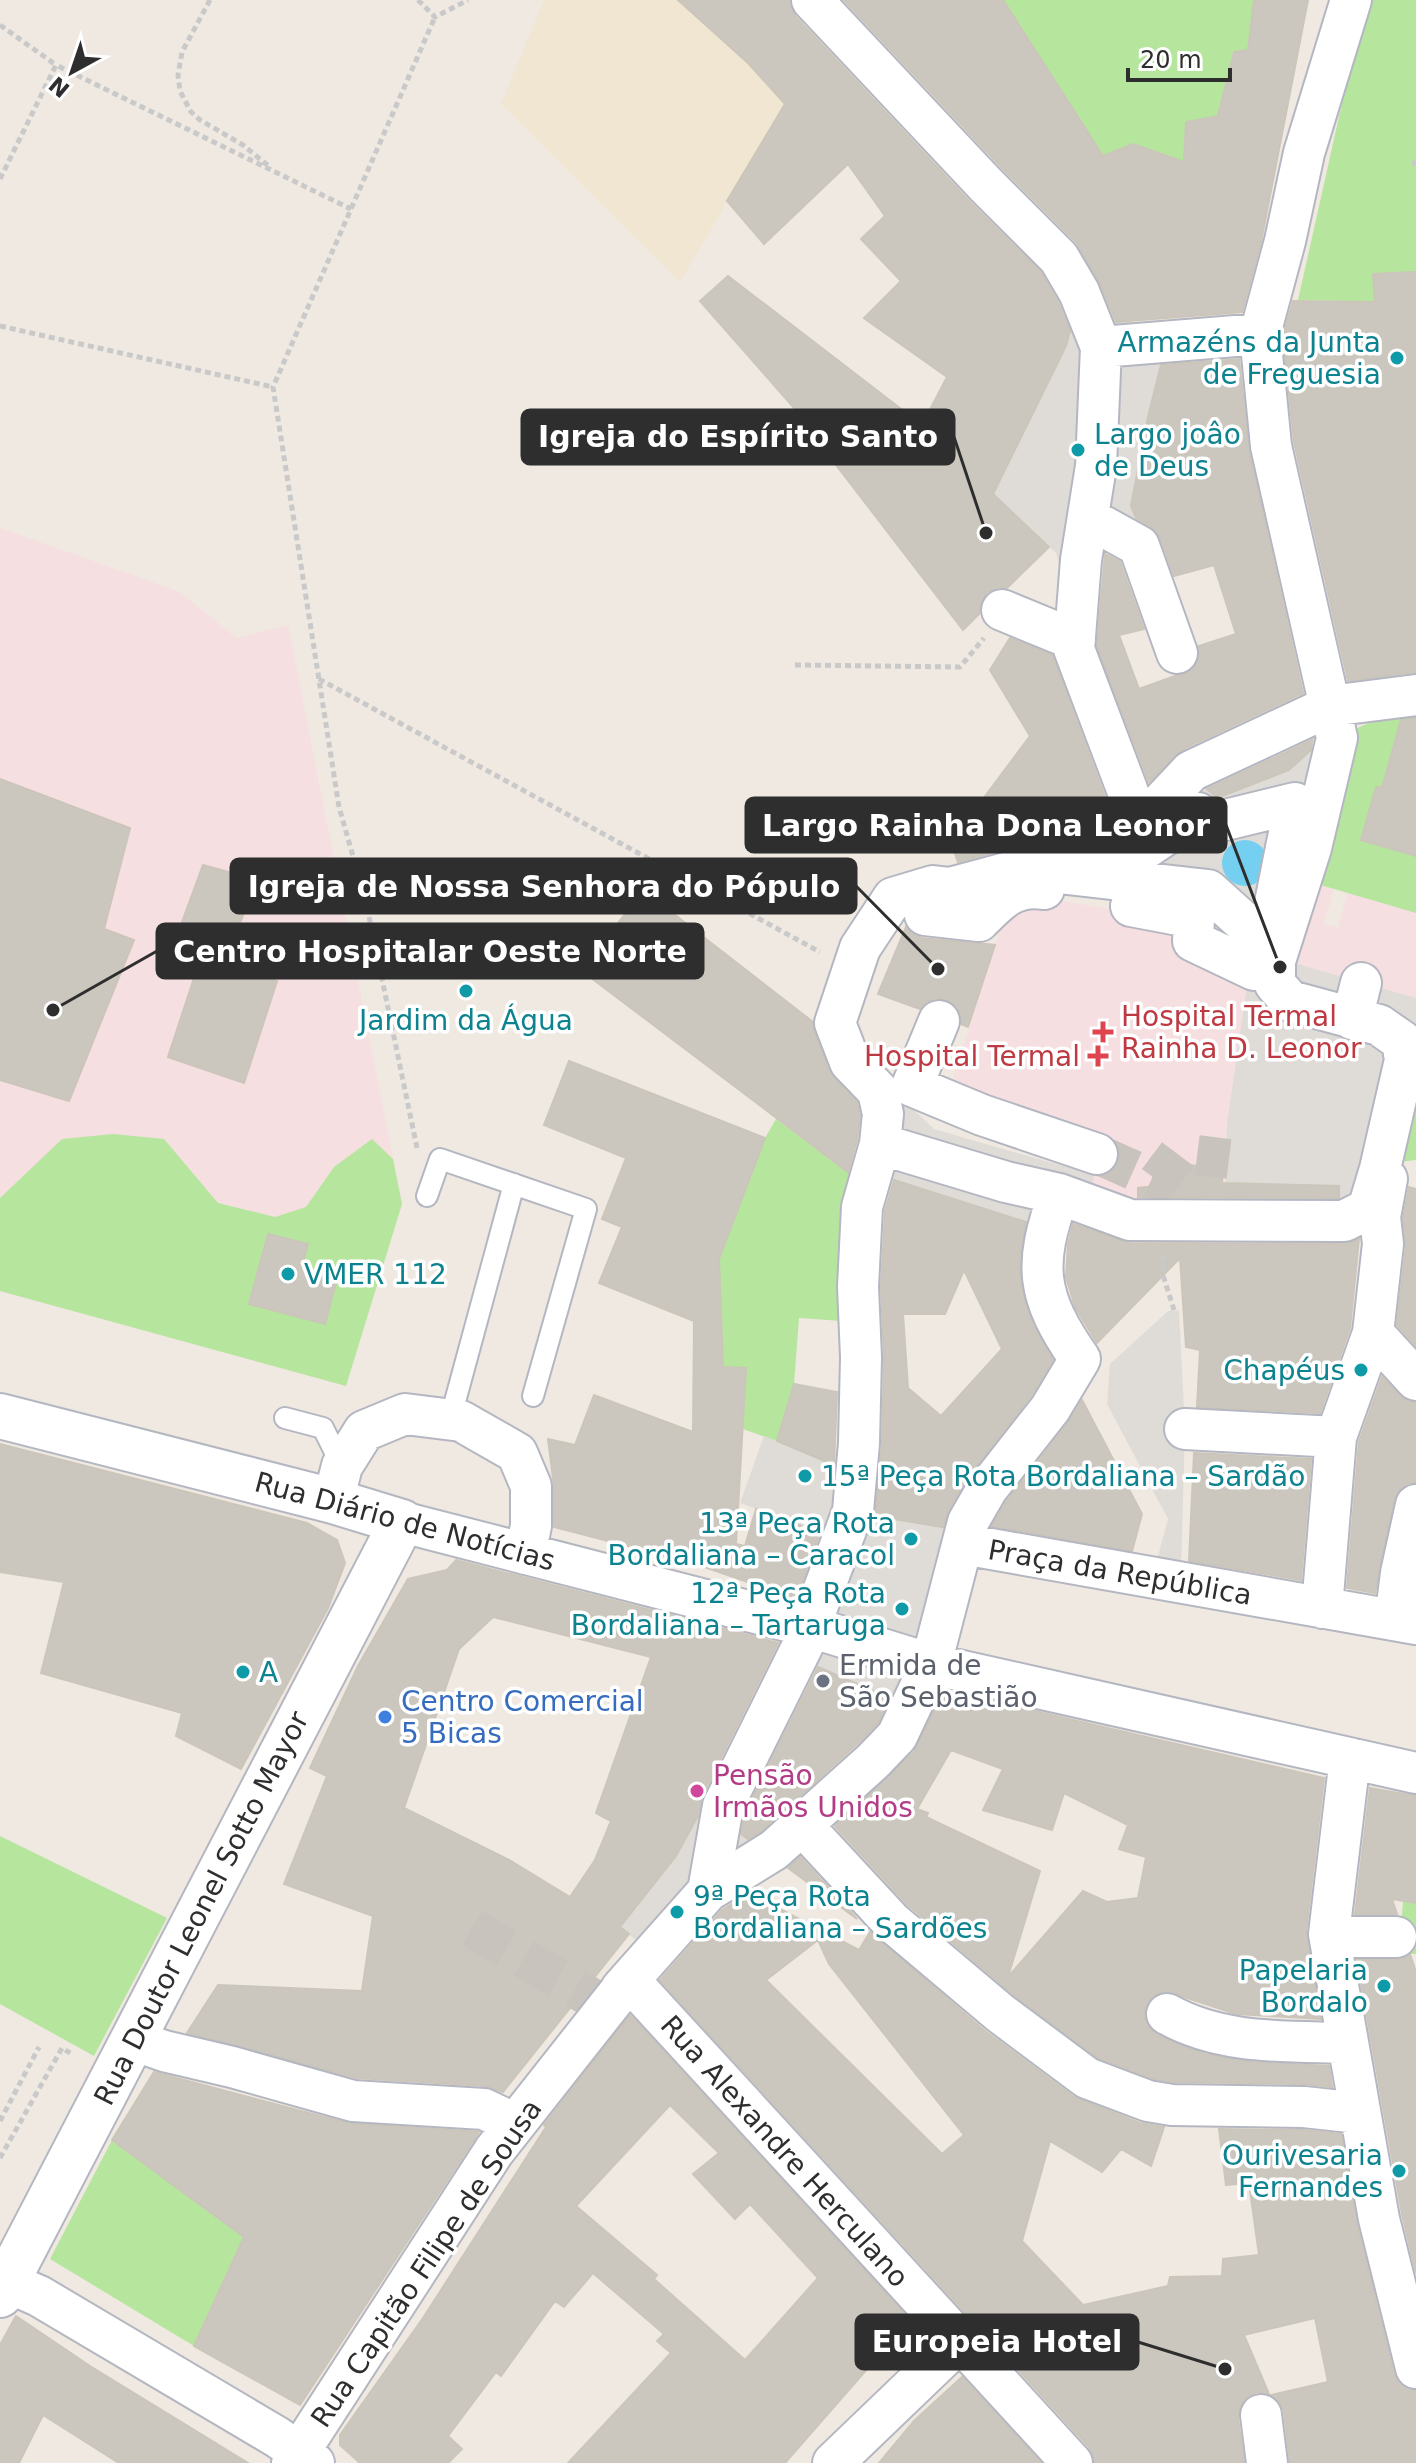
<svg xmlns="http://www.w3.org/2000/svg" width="1416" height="2463" font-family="'DejaVu Sans',sans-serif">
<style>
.education{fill:#f0e6d1}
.medical{fill:#f5dfe0}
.green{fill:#b6e59e}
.plaza{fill:#dfdcd8}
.water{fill:#75cff0}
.building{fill:#cbc7bf;stroke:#cbc5ba;stroke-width:2;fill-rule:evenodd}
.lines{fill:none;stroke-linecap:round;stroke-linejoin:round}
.street-tunnel{stroke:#c8c4bd;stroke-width:40;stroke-dasharray:40 20;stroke-linecap:butt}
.lane-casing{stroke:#b4b7c1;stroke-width:24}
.street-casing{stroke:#b4b7c1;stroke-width:44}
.secondary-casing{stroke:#b4b7c1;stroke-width:48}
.path{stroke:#c9c9c9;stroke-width:5;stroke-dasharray:6 4;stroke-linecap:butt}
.lane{stroke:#fff;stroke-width:20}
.street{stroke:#fff;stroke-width:40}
.secondary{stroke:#fff;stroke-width:44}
.culture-dot{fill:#0f9aa8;stroke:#fff;stroke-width:3}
.health-dot{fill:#e0444e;stroke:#fff;stroke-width:3}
.worship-dot{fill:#6b7280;stroke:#fff;stroke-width:3}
.shop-dot{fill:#3f7fe0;stroke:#fff;stroke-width:3}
.hotel-dot{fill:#d1479c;stroke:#fff;stroke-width:3}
.labels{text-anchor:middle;stroke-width:7;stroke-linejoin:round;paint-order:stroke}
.culture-label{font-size:28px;fill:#0d838f;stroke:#fff;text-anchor:end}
.health-label{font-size:28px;fill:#be3a42;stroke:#fff;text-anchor:start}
.street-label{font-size:28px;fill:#2e2e2e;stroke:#fff}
.worship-label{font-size:28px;fill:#5b616d;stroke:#fff;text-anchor:start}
.shop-label{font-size:28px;fill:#366cbe;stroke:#fff;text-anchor:start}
.hotel-label{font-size:28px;fill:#b23c85;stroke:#fff;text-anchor:start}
.leader{fill:none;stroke:#2e2e2e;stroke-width:3}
.callout-dot{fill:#2e2e2e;stroke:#fff;stroke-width:3}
.callout{fill:#2e2e2e;stroke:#2e2e2e;stroke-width:3}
.callout-label{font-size:30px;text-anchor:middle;font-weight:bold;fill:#fff}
</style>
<rect width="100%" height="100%" fill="#efe9e1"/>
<path class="education" d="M544 0H678L747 62 785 104 680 282 501 104Z"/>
<path class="medical" d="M0 528 180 592 236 638 288 625 402 1204 346 1386 0 1291Z
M1317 884 1334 889 1324 924 1338 928 1348 892 1416 912V998L1294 964Z
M1012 893 1191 922 1249 971 1227 1123 1225 1220 1092 1194 1098 1142 950 1089Z"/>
<path class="green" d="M1002 0H1254L1248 50 1233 52 1218 116 1186 122 1184 162 1133 144 1103 156Z
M1371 0H1416V449L1351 361 1347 301 1298 300 1347 81Z
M1405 707H1416V913L1317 884 1353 730Z
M1416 1071V1160L1399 1162Z
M776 1119 853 1176 842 1321 799 1318 794 1384 777 1441 743 1429 746 1368 723 1367 719 1259 765 1138Z
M113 1134 164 1139 218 1203 275 1217 306 1207 334 1167 372 1139 393 1159 402 1204 346 1386 0 1291V1198L62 1139Z
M0 1836 167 1918 94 2056 0 2004Z
M1403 1901 1416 1903V1954H1410L1401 1932Z
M112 2140 209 2211 247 2230 194 2346 50 2259Z"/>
<path class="plaza" d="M1075 312 1108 322H1162L1164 352 1148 417 1136 479 1133 548 1096 550 1059 563 1056 553 993 494 1066 346Z
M1330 706 1294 963 1416 998V1071L1384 1218 1225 1220 1227 1123 1249 971 1072 857 1200 776 1214 800 1289 770 1312 748 1311 724Z
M902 1099 934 1129 1094 1175 1092 1194 1046 1230 870 1172 883 1114Z
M1179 1310 1185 1429 1181 1574 1154 1571 1168 1519 1107 1404 1110 1364 1168 1311Z
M764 1436 840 1467 827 1535 740 1503Z
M869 1514 967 1531 931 1664 810 1627Z
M780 1638 920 1667 897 1701 806 1663 728 1824 754 1843 653 1953 618 1926 677 1855 727 1760Z"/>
<path class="water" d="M1222 863a23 23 0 1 1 46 0a23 23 0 1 1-46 0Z"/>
<path class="building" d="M678 0H790L795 16 969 201 1041 272 1058 302 1070 331 1066 346 993 494 1049 547 1007 588 998 587 987 592 981 602 979 614 963 630 813 435 816 433 700 301 728 276 922 425 947 377 864 318 901 281 861 239 885 216 848 164 764 244 727 201 785 104 748 63Z
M844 0H1003L1103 156 1133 144 1184 162 1186 122 1218 116 1234 52 1248 50 1254 0H1308L1261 242 1242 312 1116 322 1099 281 1076 242 1003 169Z
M1416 272V672L1348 681 1294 442 1283 336 1293 301 1375 302 1373 274Z
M1239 359 1249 451 1303 693 1185 748 1149 782 1097 646 1105 554 1120 562 1144 629 1119 635 1139 689 1175 676 1185 674 1194 668 1199 658V646L1236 634 1214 565 1174 576 1160 537 1150 526 1136 518 1131 506 1148 417 1161 365Z
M1010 638 1052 655 1105 797 1107 820 958 862 951 842 1030 736 990 670Z
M1416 718V856L1361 840 1376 787 1382 788 1401 720Z
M1312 740 1311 750 1289 770 1217 798 1207 789Z
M0 779 130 828 104 929 134 940 69 1101 0 1080Z
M203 865 258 880 224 960 277 981 244 1083 168 1057 198 966 170 955Z
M643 890 813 1022 814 1031 829 1071 857 1102 860 1115 857 1140 848 1172 582 971Z
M906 927 912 934 922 938 995 945 968 1027 961 1024 958 1008 947 1000 935 998 926 1002 920 1009 878 994Z
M569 1061 765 1138 719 1259 723 1367 746 1368 736 1544 745 1546 756 1509 820 1533 796 1599 693 1563 554 1527V1486L548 1439 575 1445 594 1395 693 1432 694 1321 599 1283 622 1227 602 1219 626 1158 544 1125Z
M1175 1164 1223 1168 1222 1183 1339 1186V1198L1138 1197V1188L1165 1185Z
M894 1180 1026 1222 1020 1258 1021 1284 1033 1325 1053 1360 1031 1396 967 1478 948 1511 943 1527 875 1516 882 1444 884 1357 881 1287 885 1211ZM964 1270 1002 1349 941 1416 908 1388 903 1314H945Z
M1409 1187 1416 1189V1346L1397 1325 1406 1246 1403 1218Z
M1073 1224 1130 1243 1344 1244 1359 1239 1350 1328 1320 1413 1197 1407 1200 1350 1186 1347 1180 1258 1097 1343 1075 1307 1066 1277 1068 1245Z
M268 1234 308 1244 301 1270 337 1279 325 1324 249 1304Z
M1382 1377 1400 1396 1408 1402H1416V1483H1408L1400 1489 1394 1499 1375 1593 1347 1588 1359 1442Z
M794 1384 837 1392 834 1465 777 1441Z
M1082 1400 1142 1514 1132 1551 992 1526 1006 1502 1068 1423Z
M0 1444 307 1523 337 1540 345 1563 328 1608 241 1769 176 1736 182 1713 41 1673 64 1582 0 1572Z
M1194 1453 1311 1459 1301 1580 1189 1561Z
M456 1560 778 1643 702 1796 698 1816 676 1856 620 1927 629 1934 503 2092 485 2086 357 2078 187 2033 218 1985 362 1991 373 1916 284 1884 327 1776 310 1768 358 1666 408 1579 447 1570ZM493 1617 651 1657 596 1813 611 1821 595 1860 570 1897 509 1860 404 1808 459 1649Z
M818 1667 889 1698 878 1723 857 1744 760 1832 748 1839 741 1834 745 1813Z
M944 1690 1324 1778 1306 1932 1321 2019 1236 2014 1166 1991 1153 1996 1147 2003 1144 2015 1148 2026 1157 2035 1205 2054 1253 2062 1329 2066 1332 2087 1304 2084 1174 2082 1154 2079 1098 2058 1014 1995 908 1905 835 1826 914 1752ZM951 1750 1003 1769 983 1810 1052 1830 1064 1793 1128 1825 1119 1849 1146 1857 1138 1898 1107 1902 1083 1891 1008 1977 1040 1871 926 1817 928 1813 917 1809Z
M1370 1788 1416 1796V1903L1392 1899 1397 1914H1355Z
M800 1857 857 1919 788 1868Z
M749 1893 859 1950 870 1932 985 2031 1074 2097 1140 2123 1164 2127 1151 2166 1121 2149 1102 2172 1050 2141 1022 2241 1083 2305 1168 2286 1170 2277 1222 2276 1223 2259 1259 2255 1249 2183 1226 2185 1219 2129 1303 2130 1341 2134 1357 2225 1394 2374 1400 2384 1416 2390V2463H1290L1284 2411 1280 2402 1271 2395 1328 2382 1315 2318 1244 2335 1269 2394 1257 2392 1248 2396 1240 2407 1238 2418 1244 2463H1094L1089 2447 660 1980 722 1910ZM818 1940 829 1964 964 2135 942 2154 766 1980Z
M1410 1954 1416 1972V2273L1402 2214 1357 1960H1396Z
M630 2015 910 2320 785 2463H568L671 2353 657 2341 664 2334 593 2273 564 2307 555 2301 501 2376 496 2372 448 2436 462 2449 448 2463H360L340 2445V2435L423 2318 546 2127 544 2125ZM670 2105 719 2153 693 2174 735 2219 750 2204 818 2278 745 2360 654 2279 657 2275 576 2206Z
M154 2072 347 2123 479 2132 300 2405 194 2346 244 2237 112 2140Z
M16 2316 90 2366 248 2463H119L43 2415 19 2463H0V2345Z
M962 2377 1041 2463H879L914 2421Z"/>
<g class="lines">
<path class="street-tunnel" d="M1097 1154 1158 1181 1179 1153 1229 1159
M472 1928 607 2007"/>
<defs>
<path id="lane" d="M427 1196 440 1159 586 1209 533 1396
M285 1418 323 1428 342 1466
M450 1420 514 1184"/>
<path id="street" d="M812 0 986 185 1059 258 1079 292 1101 347 1096 466 1081 560 1074 649 1128 792 1131 827
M1101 347 1260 334
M1090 519 1139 546 1177 653
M1002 610 1075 640
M1295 803 1267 943 1208 890 1067 874 1130 859 1198 813 1213 823Z
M1131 906 1194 918 1193 941 1254 970
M925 915 979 921C999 901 1014 884 1044 889
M1352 1019 1361 983
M939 1021 912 1086 982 1115 1097 1154
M880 1144 1006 1182 1059 1194 1130 1220 1344 1221 1368 1209 1380 1169 1405 1060 1402 1041 1379 1025 1290 1001 1275 984V961L1311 848 1337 738 1271 446 1260 334 1285 241 1304 153 1351 0
M1373 1333 1416 1380
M1185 1429 1336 1437
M333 1501 342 1466 364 1431 405 1414 461 1421 517 1453 531 1486V1526L525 1554
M402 1522 810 1627 931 1664 1416 1773
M963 1544 1416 1624
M1322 1608 1336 1437 1373 1333 1383 1244 1380 1217 1387 1179
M1395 1620 1401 1573 1416 1505
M1350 1758 1329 1934 1379 2219 1416 2368
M802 1825 892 1922 1000 2013 1087 2078 1148 2101 1172 2105 1304 2107 1359 2113
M708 1891 723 1806 803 1645 853 1511 859 1443 861 1357 858 1287 862 1207 880 1144 883 1114 878 1091 850 1062 835 1023 860 948 893 898 933 886 950 888 1120 842 1131 827 1161 803 1191 771 1330 706 1416 695
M1330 1937H1396
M621 1989 708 1891 774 1850 873 1761 897 1736 931 1664 968 1522 987 1489 1050 1409 1080 1359C1036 1296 1033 1265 1059 1194
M1167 2014C1222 2045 1286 2041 1347 2043
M133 2040 164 2051 232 2067 353 2101 484 2109 515 2124
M7 2282 39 2296 277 2437 314 2463
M1261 2415 1267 2463
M292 2463 494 2151 629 1980 1072 2463
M833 2463 959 2342"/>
<path id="secondary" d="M0 1416 333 1501 402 1522 0 2295"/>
</defs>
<use href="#lane" class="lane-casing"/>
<use href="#street" class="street-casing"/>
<use href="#secondary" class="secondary-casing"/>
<path class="path" d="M210 0 182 52 178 75 180 91 191 112 200 120 243 145 271 168
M418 0 435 17 468 0
M0 25 56 65
M1412 162 1416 164
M0 179 56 65 351 209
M0 326 273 387
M795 665 960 667 984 638
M319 679 820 952
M417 1148 366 902 339 807 273 387 435 17
M1163 1256V1275L1174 1310
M0 2121 39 2047
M0 2158 62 2048 73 2055"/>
<use href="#lane" class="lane"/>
<use href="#street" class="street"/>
<use href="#secondary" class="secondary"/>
</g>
<g class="culture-dot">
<circle cx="1397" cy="358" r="8"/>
<circle cx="1078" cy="450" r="8"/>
<circle cx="466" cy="991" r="8"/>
<circle cx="288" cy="1274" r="8"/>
<circle cx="1361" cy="1370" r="8"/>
<circle cx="805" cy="1476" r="8"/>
<circle cx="911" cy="1539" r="8"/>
<circle cx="902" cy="1609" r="8"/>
<circle cx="243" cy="1672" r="8"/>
<circle cx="677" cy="1912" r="8"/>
<circle cx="1384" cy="1986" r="8"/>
<circle cx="1399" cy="2171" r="8"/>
</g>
<g class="health-dot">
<path d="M1099 1020h8v8h8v8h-8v8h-8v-8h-8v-8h8z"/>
<path d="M1094 1044h8v8h8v8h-8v8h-8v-8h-8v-8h8z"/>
</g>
<circle class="worship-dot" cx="823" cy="1681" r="8"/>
<circle class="shop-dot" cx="385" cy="1717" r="8"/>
<circle class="hotel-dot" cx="697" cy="1791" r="8"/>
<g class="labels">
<g class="culture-label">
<text x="1381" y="352">Armazéns da Junta<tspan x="1381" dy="32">de Freguesia</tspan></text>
<text x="1094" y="444" text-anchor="start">Largo joâo<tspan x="1094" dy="32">de Deus</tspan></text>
<text x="466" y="1030" text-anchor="middle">Jardim da Água</text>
<text x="304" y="1284" text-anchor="start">VMER 112</text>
<text x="1345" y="1380">Chapéus</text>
<text x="821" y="1486" text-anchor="start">15ª Peça Rota Bordaliana – Sardão</text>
<text x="895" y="1533">13ª Peça Rota<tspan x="895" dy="32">Bordaliana – Caracol</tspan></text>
<text x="886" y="1603">12ª Peça Rota<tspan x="886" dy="32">Bordaliana – Tartaruga</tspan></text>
<text x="259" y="1682" text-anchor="start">A</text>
<text x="693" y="1906" text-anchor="start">9ª Peça Rota<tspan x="693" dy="32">Bordaliana – Sardões</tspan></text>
<text x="1368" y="1980">Papelaria<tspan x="1368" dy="32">Bordalo</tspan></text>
<text x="1383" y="2165">Ourivesaria<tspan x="1383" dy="32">Fernandes</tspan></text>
</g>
<g class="health-label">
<text x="1121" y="1026">Hospital Termal<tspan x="1121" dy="32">Rainha D. Leonor</tspan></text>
<text x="1080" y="1066" text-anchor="end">Hospital Termal</text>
</g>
<g class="street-label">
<text transform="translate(405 1521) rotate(15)" y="10">Rua Diário de Notícias</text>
<text transform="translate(1120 1572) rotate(10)" y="10">Praça da República</text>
<text transform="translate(201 1908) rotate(-63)" y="10">Rua Doutor Leonel Sotto Mayor</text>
<text transform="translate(785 2151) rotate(48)" y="10">Rua Alexandre Herculano</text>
<text transform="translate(426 2263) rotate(-56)" y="10">Rua Capitão Filipe de Sousa</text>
</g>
<g class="worship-label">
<text x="839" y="1675">Ermida de<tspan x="839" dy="32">São Sebastião</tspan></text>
</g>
<g class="shop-label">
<text x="401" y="1711">Centro Comercial<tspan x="401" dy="32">5 Bicas</tspan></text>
</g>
<g class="hotel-label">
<text x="713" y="1785">Pensão<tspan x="713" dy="32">Irmãos Unidos</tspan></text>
</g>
</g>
<path class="leader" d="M986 533L954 437M1280 967L1226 825M938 969L856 886M53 1010L157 951M1225 2369L1138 2342"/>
<g class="callout-dot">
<circle cx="986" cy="533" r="8"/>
<circle cx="1280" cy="967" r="8"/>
<circle cx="938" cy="969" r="8"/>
<circle cx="53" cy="1010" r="8"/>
<circle cx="1225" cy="2369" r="8"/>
</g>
<g class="callout">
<rect x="522" y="410" width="432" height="54" rx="8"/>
<rect x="746" y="798" width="480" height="54" rx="8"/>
<rect x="231" y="859" width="625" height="54" rx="8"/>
<rect x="157" y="924" width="546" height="54" rx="8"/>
<rect x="856" y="2315" width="282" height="54" rx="8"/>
</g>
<g class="callout-label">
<text x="738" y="447">Igreja do Espírito Santo</text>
<text x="986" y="836">Largo Rainha Dona Leonor</text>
<text x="544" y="897">Igreja de Nossa Senhora do Pópulo</text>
<text x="430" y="962">Centro Hospitalar Oeste Norte</text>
<text x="997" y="2352">Europeia Hotel</text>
</g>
<g transform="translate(72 72) rotate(220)" stroke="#ffffff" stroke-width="6" paint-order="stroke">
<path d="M0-6L14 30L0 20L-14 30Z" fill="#2e2e2e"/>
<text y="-12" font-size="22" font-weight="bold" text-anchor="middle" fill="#2e2e2e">N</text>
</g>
<path d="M1128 68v12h102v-12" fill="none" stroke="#2e2e2e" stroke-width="4"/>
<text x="1140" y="68" font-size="24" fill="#2e2e2e" stroke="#ffffff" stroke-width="6" paint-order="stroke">20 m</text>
</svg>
